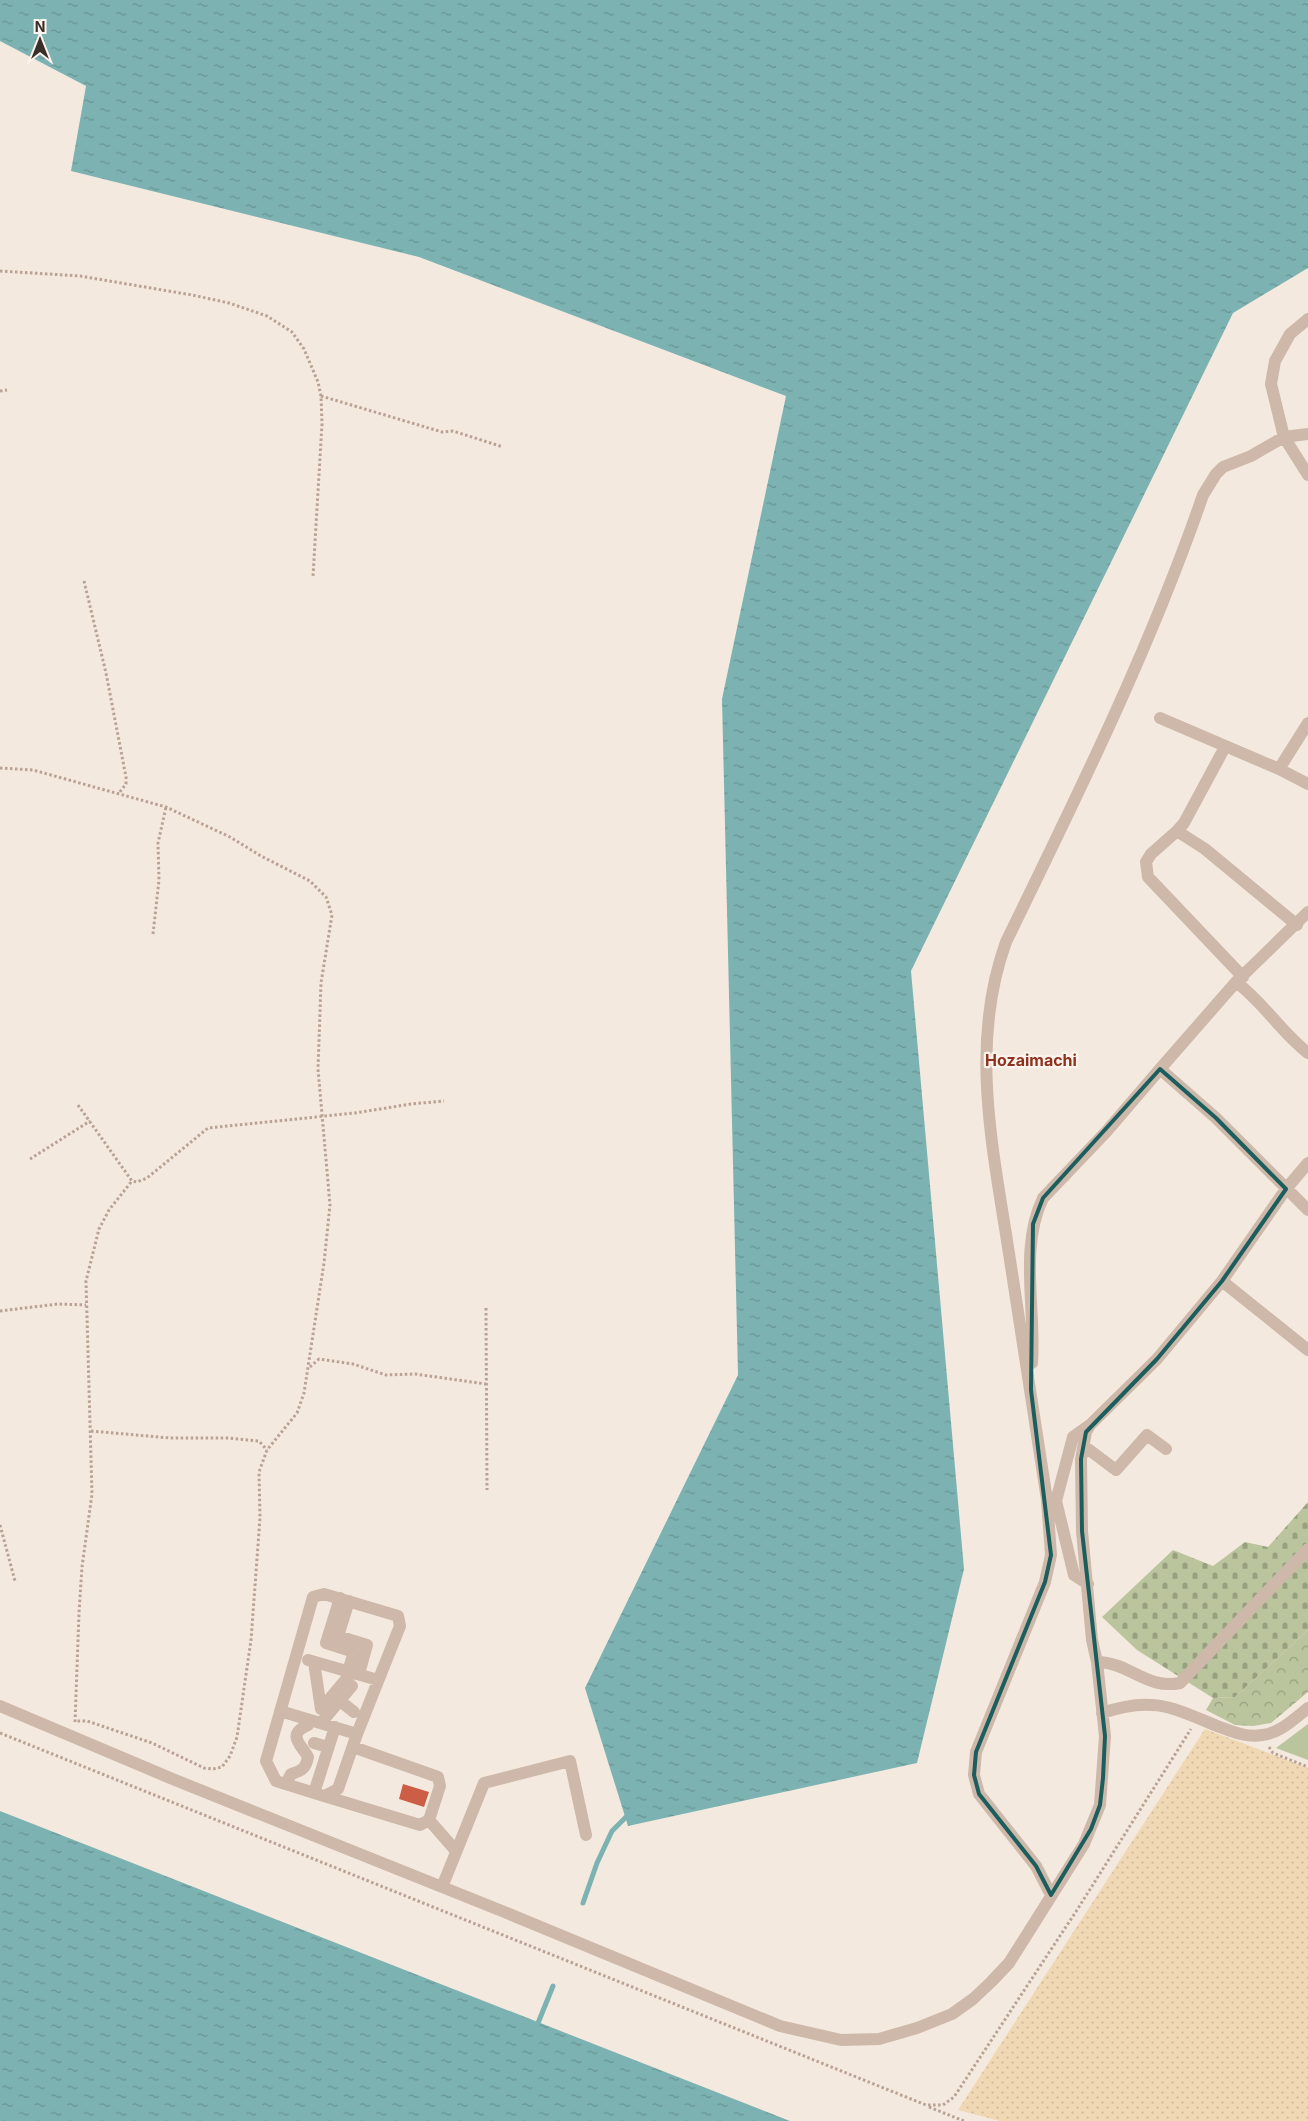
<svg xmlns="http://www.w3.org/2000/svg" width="1308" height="2121" font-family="Inter,sans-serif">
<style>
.forest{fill:url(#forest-crowns)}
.sand{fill:url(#sand-dots)}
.cemetery{fill:url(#cemetery-stones)}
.park{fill:#bac49d}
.water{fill:url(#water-ripples)}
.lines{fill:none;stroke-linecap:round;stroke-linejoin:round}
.stream{stroke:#7cb3b2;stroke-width:5}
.building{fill:#cc5e45}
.path{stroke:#b9a293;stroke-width:3;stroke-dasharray:2.5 2.5;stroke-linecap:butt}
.minor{stroke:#cdb8a9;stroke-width:12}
.marked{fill:none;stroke:#1c5e5e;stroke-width:4;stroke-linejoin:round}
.labels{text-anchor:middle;stroke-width:4.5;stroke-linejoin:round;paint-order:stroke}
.quarter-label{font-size:16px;font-weight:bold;fill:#8e321e;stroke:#fbf3ec}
</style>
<defs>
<pattern id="forest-crowns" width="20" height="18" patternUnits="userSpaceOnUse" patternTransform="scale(1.25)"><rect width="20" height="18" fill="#bac49d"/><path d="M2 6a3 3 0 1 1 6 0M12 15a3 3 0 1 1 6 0" fill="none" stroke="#98a080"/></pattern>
<pattern id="sand-dots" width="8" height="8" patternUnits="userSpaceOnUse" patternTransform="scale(1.25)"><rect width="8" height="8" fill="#f0d8b4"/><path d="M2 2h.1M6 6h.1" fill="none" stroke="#cfba9b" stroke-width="1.8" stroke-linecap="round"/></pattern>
<pattern id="cemetery-stones" width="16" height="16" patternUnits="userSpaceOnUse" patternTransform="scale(1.25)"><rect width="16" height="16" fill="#bac49d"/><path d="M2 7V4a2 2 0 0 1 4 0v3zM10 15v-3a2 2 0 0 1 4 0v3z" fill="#98a080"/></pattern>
<pattern id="water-ripples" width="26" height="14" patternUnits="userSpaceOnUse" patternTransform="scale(1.25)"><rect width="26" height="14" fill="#7cb3b2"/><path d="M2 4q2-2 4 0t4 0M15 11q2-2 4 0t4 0" fill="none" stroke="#679291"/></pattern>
</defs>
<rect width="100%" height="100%" fill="#f4e9df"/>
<path class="forest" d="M1308 1630V1692L1271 1723 1253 1726 1235 1725 1206 1710 1213 1698 1235 1697Z"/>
<path class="sand" d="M1205 1729 1308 1768V2121H1000L958 2110Z"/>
<path class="cemetery" d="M1308 1502V1630L1235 1697 1213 1698 1137 1650 1102 1617 1173 1550 1213 1566 1245 1542 1268 1547Z"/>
<path class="park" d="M1308 1724V1760L1276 1748Z"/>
<path class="water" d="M0 0H1308V268L1233 313 911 971 964 1569 917 1763 628 1826 585 1688 738 1375 722 699 786 396 419 257 71 171 86 86 0 41Z
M0 1811 790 2121H0Z"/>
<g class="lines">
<path class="stream" d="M583 1903 597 1863 612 1831 629 1814
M536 2028 553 1986"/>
</g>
<path class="building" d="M403 1784 429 1792 424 1807 399 1799Z"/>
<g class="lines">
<path class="path" d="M0 271 80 276 192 295 229 303 267 316 292 332 304 349 318 382 321 396 322 424 313 576
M0 391 7 390
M321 396 442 432 453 431 503 447
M84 581 106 673 126 777V784L119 793
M0 768 33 770 166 807 230 837 261 856 310 881 326 897 332 915 321 983 318 1069 330 1205 324 1263 304 1393 297 1413 267 1450 259 1472 260 1518 251 1640 237 1737 230 1756 222 1767 213 1769 204 1768 152 1743 87 1721H76
M153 934 159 880 158 843 166 807
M78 1105 132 1181 137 1182 147 1178 208 1128 355 1113 411 1104 444 1101
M30 1159 90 1121
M486 1308 487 1490
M0 1311 58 1304 86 1305
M310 1367 319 1359 353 1364 386 1375 415 1374 486 1384
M91 1431 170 1438H228L259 1441 267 1450
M0 1525 15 1581
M75 1722 79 1613 82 1567 92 1494 86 1281 99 1229 109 1210 132 1181
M0 1733 926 2105H943L954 2097 1077 1910 1191 1729
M1269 1747 1273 1753 1308 1767
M929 2107 964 2121"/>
<path class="minor" d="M1308 319 1290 334 1275 361 1271 384 1284 437 1308 475
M1160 718 1279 769 1308 784
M1279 769 1308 723
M1177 831 1184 823 1225 747
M1308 912 1236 982 1160 1069 1216 1118 1308 1210
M1243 977 1148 877 1146 862 1151 854 1177 831 1205 849 1297 925
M1236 982C1263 1002 1281 1032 1308 1053
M1222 1281 1308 1350
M1032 1363C1036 1309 1019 1248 1043 1198L1106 1132 1160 1069
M1084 1446 1116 1470 1147 1435 1166 1449
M1088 1584 1074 1575 1056 1501 1073 1437 1090 1425
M324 1594 398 1616 400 1626 357 1734 338 1789 324 1796 276 1781 266 1761 313 1597Z
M340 1598 326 1643 354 1652 348 1671
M349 1601 338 1636 367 1645 359 1674
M308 1660 378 1680
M314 1662 321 1709 352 1672
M1097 1662C1129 1662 1146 1690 1180 1683L1308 1549
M340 1701 354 1712
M0 1706 175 1780 507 1913 780 2026 841 2040 879 2039 917 2028 952 2014 973 1999 991 1982 1009 1963 1084 1844 1100 1805 1105 1736 1097 1662 1092 1640 1082 1531 1081 1459 1086 1432 1090 1425 1157 1359 1222 1281 1286 1189 1308 1163
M280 1711 357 1734
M1102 1713C1152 1696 1171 1707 1217 1726 1231 1731 1246 1738 1262 1735 1280 1733 1294 1719 1308 1708
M321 1723 352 1686
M314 1743 328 1747
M286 1784 291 1774C302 1771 306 1768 308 1757 301 1744 286 1735 308 1725L310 1720
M314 1793 335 1727
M324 1796 420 1825 429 1820 440 1786 438 1777 353 1747
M429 1820 456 1851
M442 1887 484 1783 570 1761 586 1835
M1051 1895 1036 1866 979 1794 974 1775 976 1752 1045 1582 1051 1555 1047 1500C1035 1420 1023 1340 1010 1260 994 1153 968 1047 1006 942 1077 796 1150 649 1203 495L1216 474 1223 467 1251 456 1284 437 1308 434"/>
</g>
<path class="marked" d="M1160 1069 1216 1118 1286 1189 1222 1281 1157 1359 1086 1432 1081 1459 1082 1531 1105 1736 1103 1778 1100 1805 1091 1829 1051 1895 1036 1866 979 1794 974 1775 976 1752 1045 1582 1051 1555 1031 1390 1033 1224 1043 1198Z"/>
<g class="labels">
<g class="quarter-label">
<text x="1031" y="1066">Hozaimachi</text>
</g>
</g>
<g transform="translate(40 40)" stroke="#fbf3ec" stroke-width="4" paint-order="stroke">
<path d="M0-4L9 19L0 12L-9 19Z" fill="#3a2e2a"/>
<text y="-8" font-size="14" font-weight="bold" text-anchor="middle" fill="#3a2e2a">N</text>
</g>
</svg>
